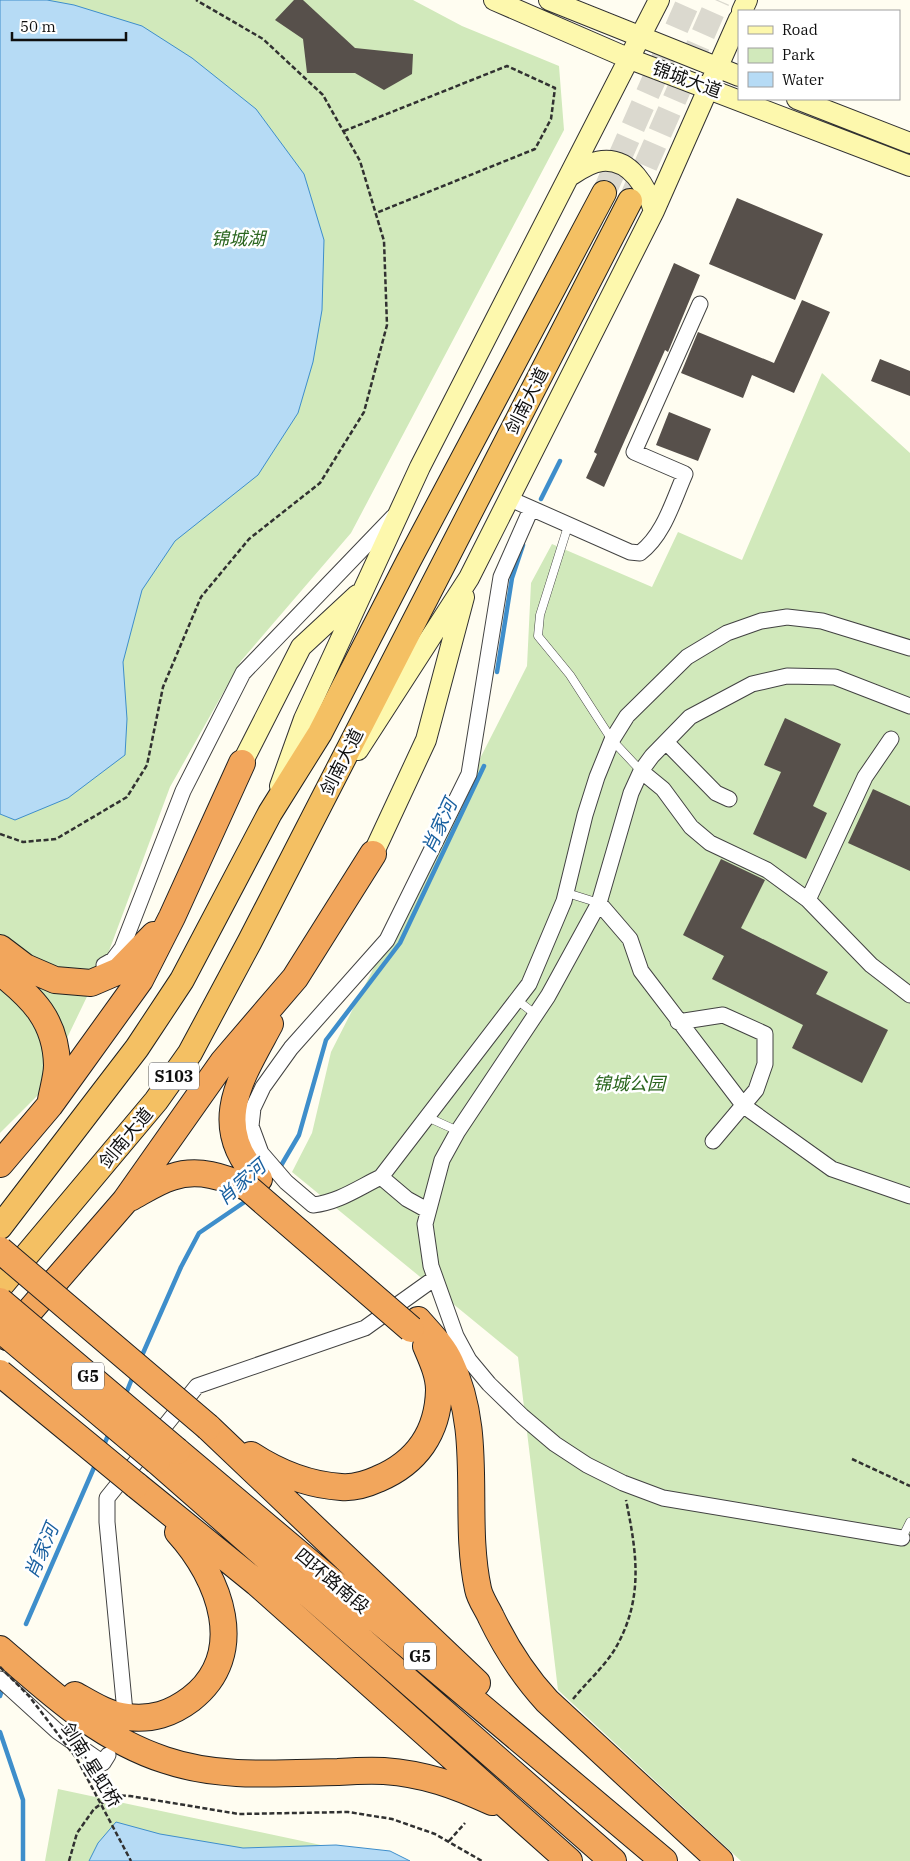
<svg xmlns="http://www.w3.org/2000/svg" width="910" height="1861" font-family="'IBM Plex Serif','Noto Sans SC',serif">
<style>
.green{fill:#d1e9bb}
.water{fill:#b6dbf5;stroke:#3e8ecb}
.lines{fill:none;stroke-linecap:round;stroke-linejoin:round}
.stream{stroke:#3e8ecb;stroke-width:4.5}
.building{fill:#57504b}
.trunk-tunnel{stroke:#dbd9cf;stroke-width:24;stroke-dasharray:24 12;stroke-linecap:butt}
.service-casing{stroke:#424242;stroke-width:9}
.minor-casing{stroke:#424242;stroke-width:17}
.secondary-casing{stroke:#313131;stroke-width:22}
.trunk-casing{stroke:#202020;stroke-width:26}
.motorway-casing{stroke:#202020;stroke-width:28}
.path{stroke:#313131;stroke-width:2.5;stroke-dasharray:5 2.5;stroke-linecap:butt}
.service{stroke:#fff;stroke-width:8}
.minor{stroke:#fff;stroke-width:15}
.secondary{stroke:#fdf8ad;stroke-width:20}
.trunk{stroke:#f4c063;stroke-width:24}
.motorway{stroke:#f2a65c;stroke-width:26}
.motorway-bridge-casing{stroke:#202020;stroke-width:28;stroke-linecap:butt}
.path-bridge{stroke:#313131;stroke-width:2.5;stroke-dasharray:5 2.5;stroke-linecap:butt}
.motorway-bridge{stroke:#f2a65c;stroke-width:26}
.labels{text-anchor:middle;stroke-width:5;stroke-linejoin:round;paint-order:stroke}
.shield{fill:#fff;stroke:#575757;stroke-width:1}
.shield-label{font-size:16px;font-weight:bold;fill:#0f0f0f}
.street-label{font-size:18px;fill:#0f0f0f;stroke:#fff}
.park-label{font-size:18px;font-style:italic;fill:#2b661f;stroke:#fff}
.water-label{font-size:19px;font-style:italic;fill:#1960a0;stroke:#fff}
</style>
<rect width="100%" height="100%" fill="#fffdf1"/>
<path class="green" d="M0 0H413L462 26 559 66 564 130 351 533 241 661 170 787 109 951 41 1092 0 1133Z
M822 373 910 453V1861H741L558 1690 518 1357 292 1172 312 1133 331 1052 527 666 531 583 552 544 652 587 678 532 742 560Z
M58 1789 396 1861H45Z"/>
<path class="water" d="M0 0H47L74 5 142 26 192 58 256 109 304 174 324 240 322 310 313 362 298 413 258 475 175 541 142 590 123 662 127 719 125 755 68 798 15 820 0 814Z
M116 1822 160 1834 243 1848 336 1845 390 1851 410 1861H89L98 1843Z"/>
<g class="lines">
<path class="stream" d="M541 499 560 461
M497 672 512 578 523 545
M279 1169 299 1135 326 1040 400 943 484 766
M140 1360 181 1267 199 1233 249 1199
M125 1396 133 1376
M103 1447 110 1431
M26 1624 96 1463
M0 1696 2 1690
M0 1732 23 1800V1861"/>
</g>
<path class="building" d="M294 0H303L355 48 413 54 412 74 384 90 355 73H307L303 39 275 20Z
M737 198 823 234 795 300 709 264Z
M674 263 700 275 668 352 665 350 604 487 586 478 597 454 594 452Z
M802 300 830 312 794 393 752 375 743 398 681 373 698 332 774 363Z
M880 359 910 371V396L871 381Z
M669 412 711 429 698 461 656 445Z
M785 718 841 744 813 806 827 813 806 859 753 834 781 772 764 765Z
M873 789 910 806V871L848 843Z
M721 859 765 880 741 928 828 972 816 994 888 1030 862 1083 792 1048 803 1025 712 979 724 956 683 935Z"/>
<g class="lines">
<path class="trunk-tunnel" d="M604 193 689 0
M631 199 718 0"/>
<defs>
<path id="service" d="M568 526 540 615 538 636 570 675 612 740 641 771
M567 893 599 903
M517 1000 535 1014
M427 1117 458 1131
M902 1538 910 1522"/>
<path id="minor" d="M508 498 630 552 640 553C664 535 673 501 685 474L634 452 700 304
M531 509 501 577 469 774 387 940 291 1048 263 1087 253 1108 251 1126 261 1153 286 1182 313 1205C339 1202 358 1188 381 1177L529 984 564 901 585 815 597 777 612 740 627 716 687 657 727 633 761 621 787 617 822 621 910 648
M666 742 716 793 729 799
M641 771 663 789 691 827 710 843 767 870 808 900 871 965 910 995
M808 900 865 777 891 739
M599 903 630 939 641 971 744 1106 832 1169 910 1196
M104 965 113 960 122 948 183 791 243 673 393 517
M678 1022 723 1015 765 1034V1064L756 1090 713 1141
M381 1177 407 1199 427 1210
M902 1538 663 1498 623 1483 587 1465 555 1444 522 1416 489 1384 469 1360 456 1336 431 1266 425 1224 442 1160 458 1131 548 996 599 903 631 793 641 771 652 756 690 717 752 684 787 676 835 677 910 706
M0 1679 57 1731 103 1763 108 1755
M125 1712 107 1522V1498L197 1386 365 1328 435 1278"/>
<path id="secondary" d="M494 0 630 59 910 166
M549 0 739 76
M742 11 747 0
M797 99 910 143
M570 176C579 170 590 162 602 161 631 158 647 188 654 211
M358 750 469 578 654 211 739 19
M242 763 301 647 357 595
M280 786 304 719 420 467 659 0
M373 854 426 740 464 597"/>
<path id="trunk" d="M0 1227 137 1048 182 980 270 813 320 733 408 562 604 193
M0 1287 156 1101 190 1053 250 941 630 201"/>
<path id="motorway" d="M0 948 25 967 55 980 91 983 119 971 154 935
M0 972C33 998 56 1021 57 1065 57 1076 53 1089 51 1100
M0 1164 50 1105 140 980 172 917 242 763
M259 1179C208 1125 241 1078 270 1024
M130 1198C143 1191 158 1181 172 1177 198 1168 224 1177 248 1188
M418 1320C429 1333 443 1346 450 1362 485 1434 462 1514 478 1589 480 1599 487 1608 491 1617 506 1648 524 1676 547 1701L720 1861
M7 1337 125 1201 223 1062 295 978 373 854
M208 1427 477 1683
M177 1451 664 1861
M251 1455C277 1472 309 1485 341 1487 353 1488 367 1484 378 1479 416 1463 438 1433 439 1390 439 1375 432 1360 426 1346
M157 1461 613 1861
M136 1485 257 1583 569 1861
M0 1649C51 1693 100 1739 165 1760 221 1779 281 1773 338 1772 353 1771 369 1770 384 1771 425 1774 455 1785 492 1802
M75 1695C91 1704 108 1715 127 1717 152 1720 171 1714 191 1699 249 1654 220 1578 178 1532"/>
</defs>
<use href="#service" class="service-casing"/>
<use href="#minor" class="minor-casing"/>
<use href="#secondary" class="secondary-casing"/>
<use href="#trunk" class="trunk-casing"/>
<use href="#motorway" class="motorway-casing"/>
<path class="path" d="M344 131 507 66 555 88 551 119 535 149 376 213
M0 834 23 842 56 839 127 797 147 765 163 687 201 597 249 539 320 483 364 412 387 325 384 241 360 161 323 95 263 39 196 0
M852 1459 910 1486
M573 1699C586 1683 604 1667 615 1649 644 1599 637 1554 626 1500
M103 1778V1782L113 1795
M449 1841 465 1823
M69 1861 77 1833 94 1809 113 1795 130 1796 239 1814 348 1812 392 1819 435 1834 482 1861"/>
<use href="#service" class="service"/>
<use href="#minor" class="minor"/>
<use href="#secondary" class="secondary"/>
<use href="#trunk" class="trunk"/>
<use href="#motorway" class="motorway"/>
<defs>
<path id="motorway-bridge" d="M248 1188 411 1329
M0 1250 208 1427
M0 1301 177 1451
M0 1329 157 1461
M0 1373 136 1485"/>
</defs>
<use href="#motorway-bridge" class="motorway-bridge-casing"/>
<path class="path-bridge" d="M0 1667 29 1696 77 1759 131 1861"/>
<use href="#motorway-bridge" class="motorway-bridge"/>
</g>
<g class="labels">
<g class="shield">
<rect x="149" y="1062.5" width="50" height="27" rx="4"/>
<rect x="72" y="1362.5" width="32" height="27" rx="4"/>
<rect x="404" y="1642.5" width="32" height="27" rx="4"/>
</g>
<g class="shield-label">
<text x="174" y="1082">S103</text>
<text x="88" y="1382">G5</text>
<text x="420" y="1662">G5</text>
</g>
<g class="street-label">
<text transform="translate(687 80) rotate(20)" y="6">锦城大道</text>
<text transform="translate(527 401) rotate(-63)" y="6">剑南大道</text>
<text transform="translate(342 762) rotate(-63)" y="6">剑南大道</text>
<text transform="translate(126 1138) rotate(-50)" y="6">剑南大道</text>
<text transform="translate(332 1581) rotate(40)" y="6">四环路南段</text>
<text transform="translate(91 1765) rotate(58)" y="6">剑南·星虹桥</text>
</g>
<g class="park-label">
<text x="238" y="245">锦城湖</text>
<text x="629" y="1090">锦城公园</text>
</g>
<g class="water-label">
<text transform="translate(439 826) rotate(-65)" y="7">肖家河</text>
<text transform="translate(241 1182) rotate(-41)" y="7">肖家河</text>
<text transform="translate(41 1551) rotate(-67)" y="7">肖家河</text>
</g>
</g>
<rect x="738" y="10" width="162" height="90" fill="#ffffff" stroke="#9f9f9f"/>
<rect x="748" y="26" width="25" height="8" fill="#fdf8ad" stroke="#9f9f9f"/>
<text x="782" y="35" font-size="15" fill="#0f0f0f">Road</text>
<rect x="748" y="48" width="25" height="15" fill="#d1e9bb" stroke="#9f9f9f"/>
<text x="782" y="60" font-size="15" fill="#0f0f0f">Park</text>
<rect x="748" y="72" width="25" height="15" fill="#b6dbf5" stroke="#9f9f9f"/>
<text x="782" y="85" font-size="15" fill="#0f0f0f">Water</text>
<path d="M12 32v8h114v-8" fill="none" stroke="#0f0f0f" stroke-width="2.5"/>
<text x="20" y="32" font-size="15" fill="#0f0f0f" stroke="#ffffff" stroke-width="4" paint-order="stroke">50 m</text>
</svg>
